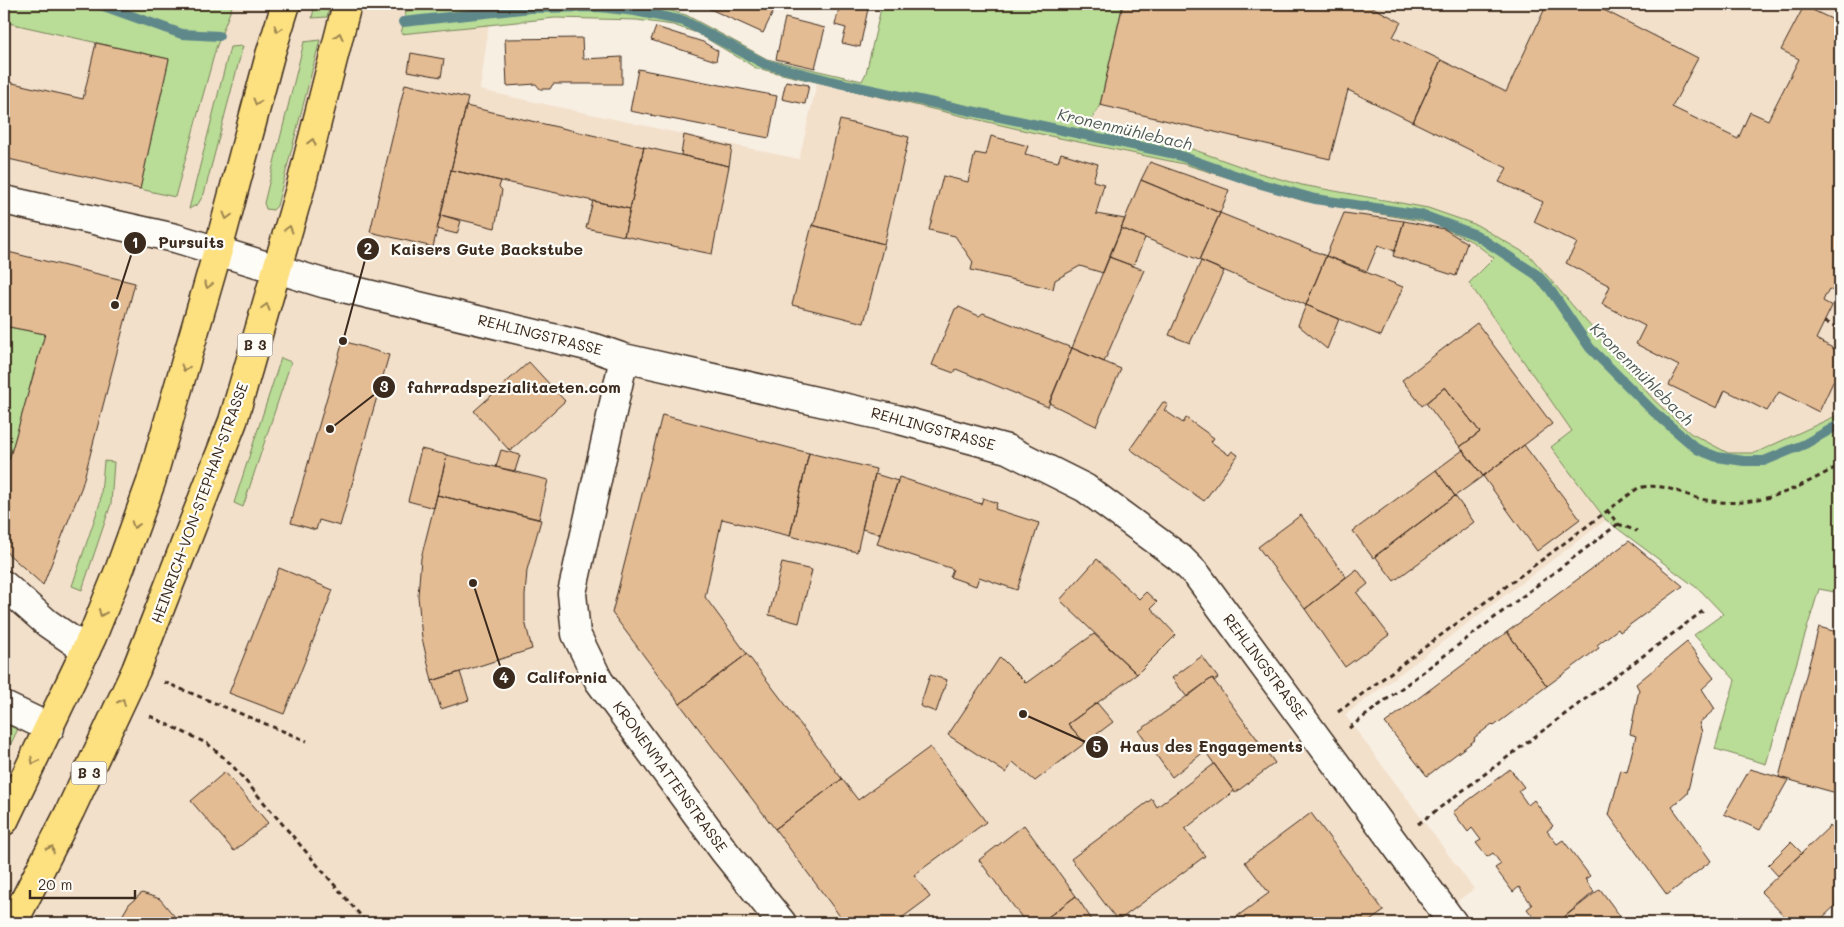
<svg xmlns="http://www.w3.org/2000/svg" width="1844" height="927" font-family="Mali,sans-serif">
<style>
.built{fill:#f2e0cb}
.green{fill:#b9dc96;stroke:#7a835a}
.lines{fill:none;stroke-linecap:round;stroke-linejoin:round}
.stream{stroke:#5f888b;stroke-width:10}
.building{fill:#e4bc94;stroke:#3b2a1e}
.minor-casing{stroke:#3b2a1e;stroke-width:31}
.major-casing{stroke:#3b2a1e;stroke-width:31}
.path{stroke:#3b2a1e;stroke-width:3;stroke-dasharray:5 4;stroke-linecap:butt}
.minor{stroke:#fdfcf7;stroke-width:28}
.major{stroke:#fde080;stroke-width:28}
.oneway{stroke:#9c854f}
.labels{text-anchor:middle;stroke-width:4.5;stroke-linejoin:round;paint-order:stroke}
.shield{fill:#fdfcf7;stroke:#75695f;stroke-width:1}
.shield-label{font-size:14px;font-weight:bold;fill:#3b2a1e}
.street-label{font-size:15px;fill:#3b2a1e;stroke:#fdfcf7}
.water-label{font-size:16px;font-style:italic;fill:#4d5955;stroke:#fdfcf7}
.leader{fill:none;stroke:#3b2a1e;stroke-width:2}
.callout-dot{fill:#3b2a1e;stroke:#fdfcf7;stroke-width:2}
.mark-label{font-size:15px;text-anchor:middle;font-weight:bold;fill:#fff}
.callout-label{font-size:16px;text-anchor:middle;font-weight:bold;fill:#3b2a1e;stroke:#fdfcf7;stroke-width:4.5;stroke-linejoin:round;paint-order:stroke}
</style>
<rect width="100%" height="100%" fill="#f8efe3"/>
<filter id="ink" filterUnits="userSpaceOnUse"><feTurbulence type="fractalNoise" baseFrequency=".02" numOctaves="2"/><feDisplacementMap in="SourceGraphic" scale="10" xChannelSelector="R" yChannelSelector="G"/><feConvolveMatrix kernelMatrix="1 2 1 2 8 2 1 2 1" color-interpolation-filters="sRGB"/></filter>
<g filter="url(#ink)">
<path class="built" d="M4 4H487L406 11 401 33 489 24 480 90 799 159 817 83 1184 164 1304 201 1433 223 1473 242 1494 257 1469 283 1573 431 1551 447 1606 520 1345 715 1474 889 1427 923H4Z
M882 4H1840V414L1755 453H1728L1690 433 1654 400 1530 256 1382 198 1302 185 1259 173 1192 149 1089 122Z"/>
<path class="green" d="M4 4H233L216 48 175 197 140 189 169 59 4 22Z
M315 4H330L327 17 312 18Z
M487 4H647L686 15 767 59 862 81 866 73 882 4H1123L1100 105 1090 122 1192 149 1259 173 1302 185 1428 208 1477 225 1530 256 1654 400 1690 433 1728 453H1755L1840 414V593L1819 589 1766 764 1715 749 1735 680 1694 635 1723 614 1701 591 1606 520 1551 447 1572 431 1469 283 1494 258 1473 242 1433 223 1304 201 1184 164 1031 132 756 68 697 33 673 25 637 20 555 18 401 34 406 11Z
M320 40 277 206 273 210 266 209 264 203 304 42Z
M243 46 204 194 198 204 189 209 230 47Z
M4 326 45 334 9 460 4 455Z
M281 358 291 362 243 507 234 503Z
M104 461 114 462 111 504 82 590 72 586 100 503Z
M10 726 18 729 4 758V737Z"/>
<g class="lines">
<path class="stream" d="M98 4 182 34 219 36
M403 22 531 8 599 7 635 11 684 21 765 64 839 83 1175 154 1254 182 1315 199 1422 215 1476 235 1537 275 1549 288 1590 348 1654 412 1697 449 1717 457 1744 461H1764L1805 444 1840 424"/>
</g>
<path class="building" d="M699 4H777L763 33Z
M840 4H869L860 47 842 43 846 28 835 25Z
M1123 4H1366L1401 22 1393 37 1441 60 1413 122 1348 90 1330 159 1100 105Z
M1547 4H1592L1698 58 1672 107 1738 139 1750 112 1768 120 1799 59 1781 50 1804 6 1840 23V294L1829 289 1826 294 1823 301 1832 306 1816 339 1840 352V367L1819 412 1779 392 1767 411 1725 390 1717 408 1669 385 1679 366 1636 344 1645 326 1602 304 1610 286 1566 263 1577 243 1534 222 1543 202 1499 182 1507 168 1413 122 1441 60 1506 92Z
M785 18 825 28 815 68 776 59Z
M656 27 703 42 718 51 716 61 651 40Z
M582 38 583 59 622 57V84H553L550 89H540L536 84 507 86 505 39Z
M96 43 169 59 140 189 4 158V81L83 99Z
M411 53 444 59 441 77 408 71Z
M638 69 777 96 769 138 630 111Z
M786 81 809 85 805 104 782 99Z
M405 84 468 98 433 247 370 232Z
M466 106 644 147 630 209 451 170Z
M840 120 909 137 884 244 812 225 815 221Z
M684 135 732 147 729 166 681 155Z
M991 136 1028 146 1025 154 1058 162 1061 153 1098 164 1093 181 1104 184 1096 214 1125 219 1103 273 1080 266 1055 280 1053 289 971 270 973 262 955 236 929 230 943 176 968 182 975 153 986 155Z
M644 147 729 166 712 254 624 236Z
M1150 162 1229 190 1220 213 1141 180Z
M451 170 501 181 499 187 502 190 495 228 441 215Z
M1141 180 1220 213 1199 260 1121 228Z
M593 201 630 209 624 236 586 228Z
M1220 213 1326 256 1306 305 1199 260Z
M1344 213 1404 221 1395 251 1378 245 1367 271 1326 256Z
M441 215 461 221 457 234 437 229Z
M1404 221 1444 229 1467 243 1456 276 1393 256Z
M812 225 884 244 864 323 792 305Z
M1121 228 1145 238 1133 266 1109 257Z
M4 251 135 283 82 486 43 585 4 550V455L9 460 45 334 4 326Z
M1326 256 1403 287 1381 336 1306 305Z
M1109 257 1144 270 1104 362 1072 348Z
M1201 261 1224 271 1190 343 1169 335Z
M1306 305 1339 319 1327 349 1298 325Z
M959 307 979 316 983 313 1072 348 1048 407 956 369 954 373 932 365 955 309Z
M1477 323 1552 424 1483 476 1460 447 1480 432 1445 387 1422 406 1402 380Z
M343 341 389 355 340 526 319 520 316 530 291 523Z
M1072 348 1121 369 1096 426 1049 403Z
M529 362 565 401 510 451 474 411Z
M1445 387 1480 432 1460 447 1426 403Z
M1163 402 1168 405 1164 410 1183 423 1186 418 1214 438 1211 442 1229 455 1232 451 1238 455 1204 501 1130 449Z
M662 415 809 453 790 536 722 519 705 597 747 654 680 704 612 613Z
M1524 445 1580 519 1537 551 1483 476Z
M421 449 447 455 434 508 408 501Z
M501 450 520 455 515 471 496 467Z
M1463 450 1483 476 1455 496 1436 470Z
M809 453 876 469 857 552 790 536Z
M447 455 548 480 539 519 437 495Z
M1436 470 1455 496 1373 558 1353 531Z
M875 474 898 481 880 534 862 529Z
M899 477 981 504 983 498 997 503 995 509 1039 523 1017 590 979 577 976 586 950 577 953 569 877 544Z
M437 495 541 520 527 570 525 596V621L532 649 432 681 422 638 418 596 421 558Z
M1455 496 1474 522 1394 581 1375 556Z
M1301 515 1346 577 1305 609 1258 547Z
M1629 541 1683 586 1620 632 1618 629 1597 645 1599 648 1547 686 1507 632Z
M1097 559 1139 599 1146 592 1157 602 1151 608 1176 635 1137 674 1060 600Z
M782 563 812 570 799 623 769 615Z
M279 568 333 590 284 714 229 693Z
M1357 569 1368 584 1357 593 1389 635 1345 667 1305 609Z
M1819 627 1840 633V794L1779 777Z
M1507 632 1547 686 1494 726 1492 724 1474 738 1475 740 1427 776 1385 723Z
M1094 634 1137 674 1068 724 1085 743 1035 781 1013 762 1006 773 948 735 1000 657 1026 683Z
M1687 642 1714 678 1702 689 1715 709 1699 723 1702 732 1687 794 1672 807 1711 861 1667 895 1609 815 1621 770 1627 772 1636 736 1630 734 1639 690 1636 684Z
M747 654 842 779 775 829 680 704Z
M1202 656 1218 678 1214 681 1212 678 1187 697 1172 678Z
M460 672 469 700 441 709 432 681Z
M930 675 947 680 936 712 920 706Z
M1212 678 1275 763 1235 793 1205 751 1172 777 1139 731Z
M1097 703 1113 722 1085 743 1068 724Z
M930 747 986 822 914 875 930 897 895 923H845L775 829 842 779 858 800Z
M1214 764 1234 791 1185 829 1205 856 1118 921 1071 859 1152 799 1157 807Z
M1510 769 1524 787 1518 791 1528 805 1534 800 1553 826 1547 831 1557 844 1563 840 1590 876 1585 879 1594 892 1557 923H1538L1527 909 1532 905 1519 887 1513 892 1495 868 1501 864 1493 853 1487 857 1476 843 1481 840 1472 828 1468 832 1453 812Z
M1750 769 1788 780 1760 830 1724 814Z
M225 772 268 823 234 851 191 801Z
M1311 813 1384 911 1367 923H1228L1269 893 1245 862Z
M1024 825 1076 896 1040 923H1026L979 860Z
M1830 826 1840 837V901L1817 923H1791L1761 892Z
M1791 842 1802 853 1778 876 1768 865Z
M1600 889 1620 916 1615 920 1617 923H1557Z
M142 893 160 899 180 923H118L129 904Z
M1076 896 1094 923H1040Z"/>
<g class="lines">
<defs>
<path id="minor" d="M4 200 175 238 326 284 595 348 624 358 896 419 1007 449 1085 488 1180 558 1197 575 1453 923
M624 358 572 593 576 634 599 681 724 851 782 923
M4 585 47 623 86 650
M4 706 50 728"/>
<path id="major" d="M4 821 92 637 120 568 151 482 218 250 270 55 286 4
M13 923 70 811 136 670 233 421 300 189 347 4"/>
</defs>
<use href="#minor" class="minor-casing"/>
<use href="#major" class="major-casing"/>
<path class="path" d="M1824 322 1840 328
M1618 524 1637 531
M164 682 307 741
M1338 712 1638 488C1662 482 1679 493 1701 499 1755 511 1795 490 1840 465
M150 716 208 744 231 764 367 923
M1349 728 1618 524 1607 510
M1418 824 1703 611"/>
<use href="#minor" class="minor"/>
<use href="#major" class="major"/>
</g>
<defs><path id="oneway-chevron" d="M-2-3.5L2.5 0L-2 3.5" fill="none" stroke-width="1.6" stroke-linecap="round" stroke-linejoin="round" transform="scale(1.25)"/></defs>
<g class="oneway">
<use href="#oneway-chevron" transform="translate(278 29) rotate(108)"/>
<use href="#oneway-chevron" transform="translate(339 36) rotate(-76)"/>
<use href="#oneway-chevron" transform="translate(257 102) rotate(105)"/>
<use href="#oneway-chevron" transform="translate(312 142) rotate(-76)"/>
<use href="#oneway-chevron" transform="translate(227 216) rotate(105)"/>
<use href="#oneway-chevron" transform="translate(289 229) rotate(-74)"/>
<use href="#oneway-chevron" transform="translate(208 285) rotate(106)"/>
<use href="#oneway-chevron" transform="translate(266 307) rotate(-74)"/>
<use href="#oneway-chevron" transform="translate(185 368) rotate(105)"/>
<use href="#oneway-chevron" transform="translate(135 525) rotate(109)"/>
<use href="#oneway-chevron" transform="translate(102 613) rotate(113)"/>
<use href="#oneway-chevron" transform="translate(122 702) rotate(-66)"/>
<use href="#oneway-chevron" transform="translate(34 761) rotate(117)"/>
<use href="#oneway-chevron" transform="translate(51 849) rotate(-63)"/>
</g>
</g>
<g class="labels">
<g class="shield">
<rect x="237.5" y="333.5" width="35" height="23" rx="4"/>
<rect x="71.5" y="761.5" width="35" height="23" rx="4"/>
</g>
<g class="shield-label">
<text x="255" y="350">B 3</text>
<text x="89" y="778">B 3</text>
</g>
<g class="street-label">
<text transform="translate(540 335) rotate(14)" y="5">REHLINGSTRASSE</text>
<text transform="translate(933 429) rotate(15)" y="5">REHLINGSTRASSE</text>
<text transform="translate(200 503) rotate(-70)" y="5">HEINRICH-VON-STEPHAN-STRASSE</text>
<text transform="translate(1265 667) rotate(53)" y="5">REHLINGSTRASSE</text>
<text transform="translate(670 777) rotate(54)" y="5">KRONENMATTENSTRASSE</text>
</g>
<g class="water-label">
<text transform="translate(1125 129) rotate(13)" y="6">Kronenmühlebach</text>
<text transform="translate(1642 374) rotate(45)" y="6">Kronenmühlebach</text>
</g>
</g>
<path class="leader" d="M115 305L135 243M343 341L368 249M330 429L384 387M473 583L504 678M1023 714L1097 747"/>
<g class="callout-dot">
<circle cx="115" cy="305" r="5"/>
<circle cx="343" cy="341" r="5"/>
<circle cx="330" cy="429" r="5"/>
<circle cx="473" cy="583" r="5"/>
<circle cx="1023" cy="714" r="5"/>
<circle cx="135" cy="243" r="12"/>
<circle cx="368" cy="249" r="12"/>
<circle cx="384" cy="387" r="12"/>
<circle cx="504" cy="678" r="12"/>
<circle cx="1097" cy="747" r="12"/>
</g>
<g class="mark-label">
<text x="135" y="248">1</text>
<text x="368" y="254">2</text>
<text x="384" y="392">3</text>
<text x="504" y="683">4</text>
<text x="1097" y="752">5</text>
</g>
<g class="callout-label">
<text x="191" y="248">Pursuits</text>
<text x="487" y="255">Kaisers Gute Backstube</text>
<text x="514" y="393">fahrradspezialitaeten.com</text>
<text x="567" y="683">California</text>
<text x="1211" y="752">Haus des Engagements</text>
</g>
<rect width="1844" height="927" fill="none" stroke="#fdfcf7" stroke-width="20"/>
<rect x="10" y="10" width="1824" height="907" fill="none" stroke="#3b2a1e" stroke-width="2" filter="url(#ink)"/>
<path d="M30 890v8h105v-8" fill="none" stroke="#3b2a1e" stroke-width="2.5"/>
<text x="38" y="890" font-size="15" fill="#3b2a1e" stroke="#fdfcf7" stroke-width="4" paint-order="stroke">20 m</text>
</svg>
